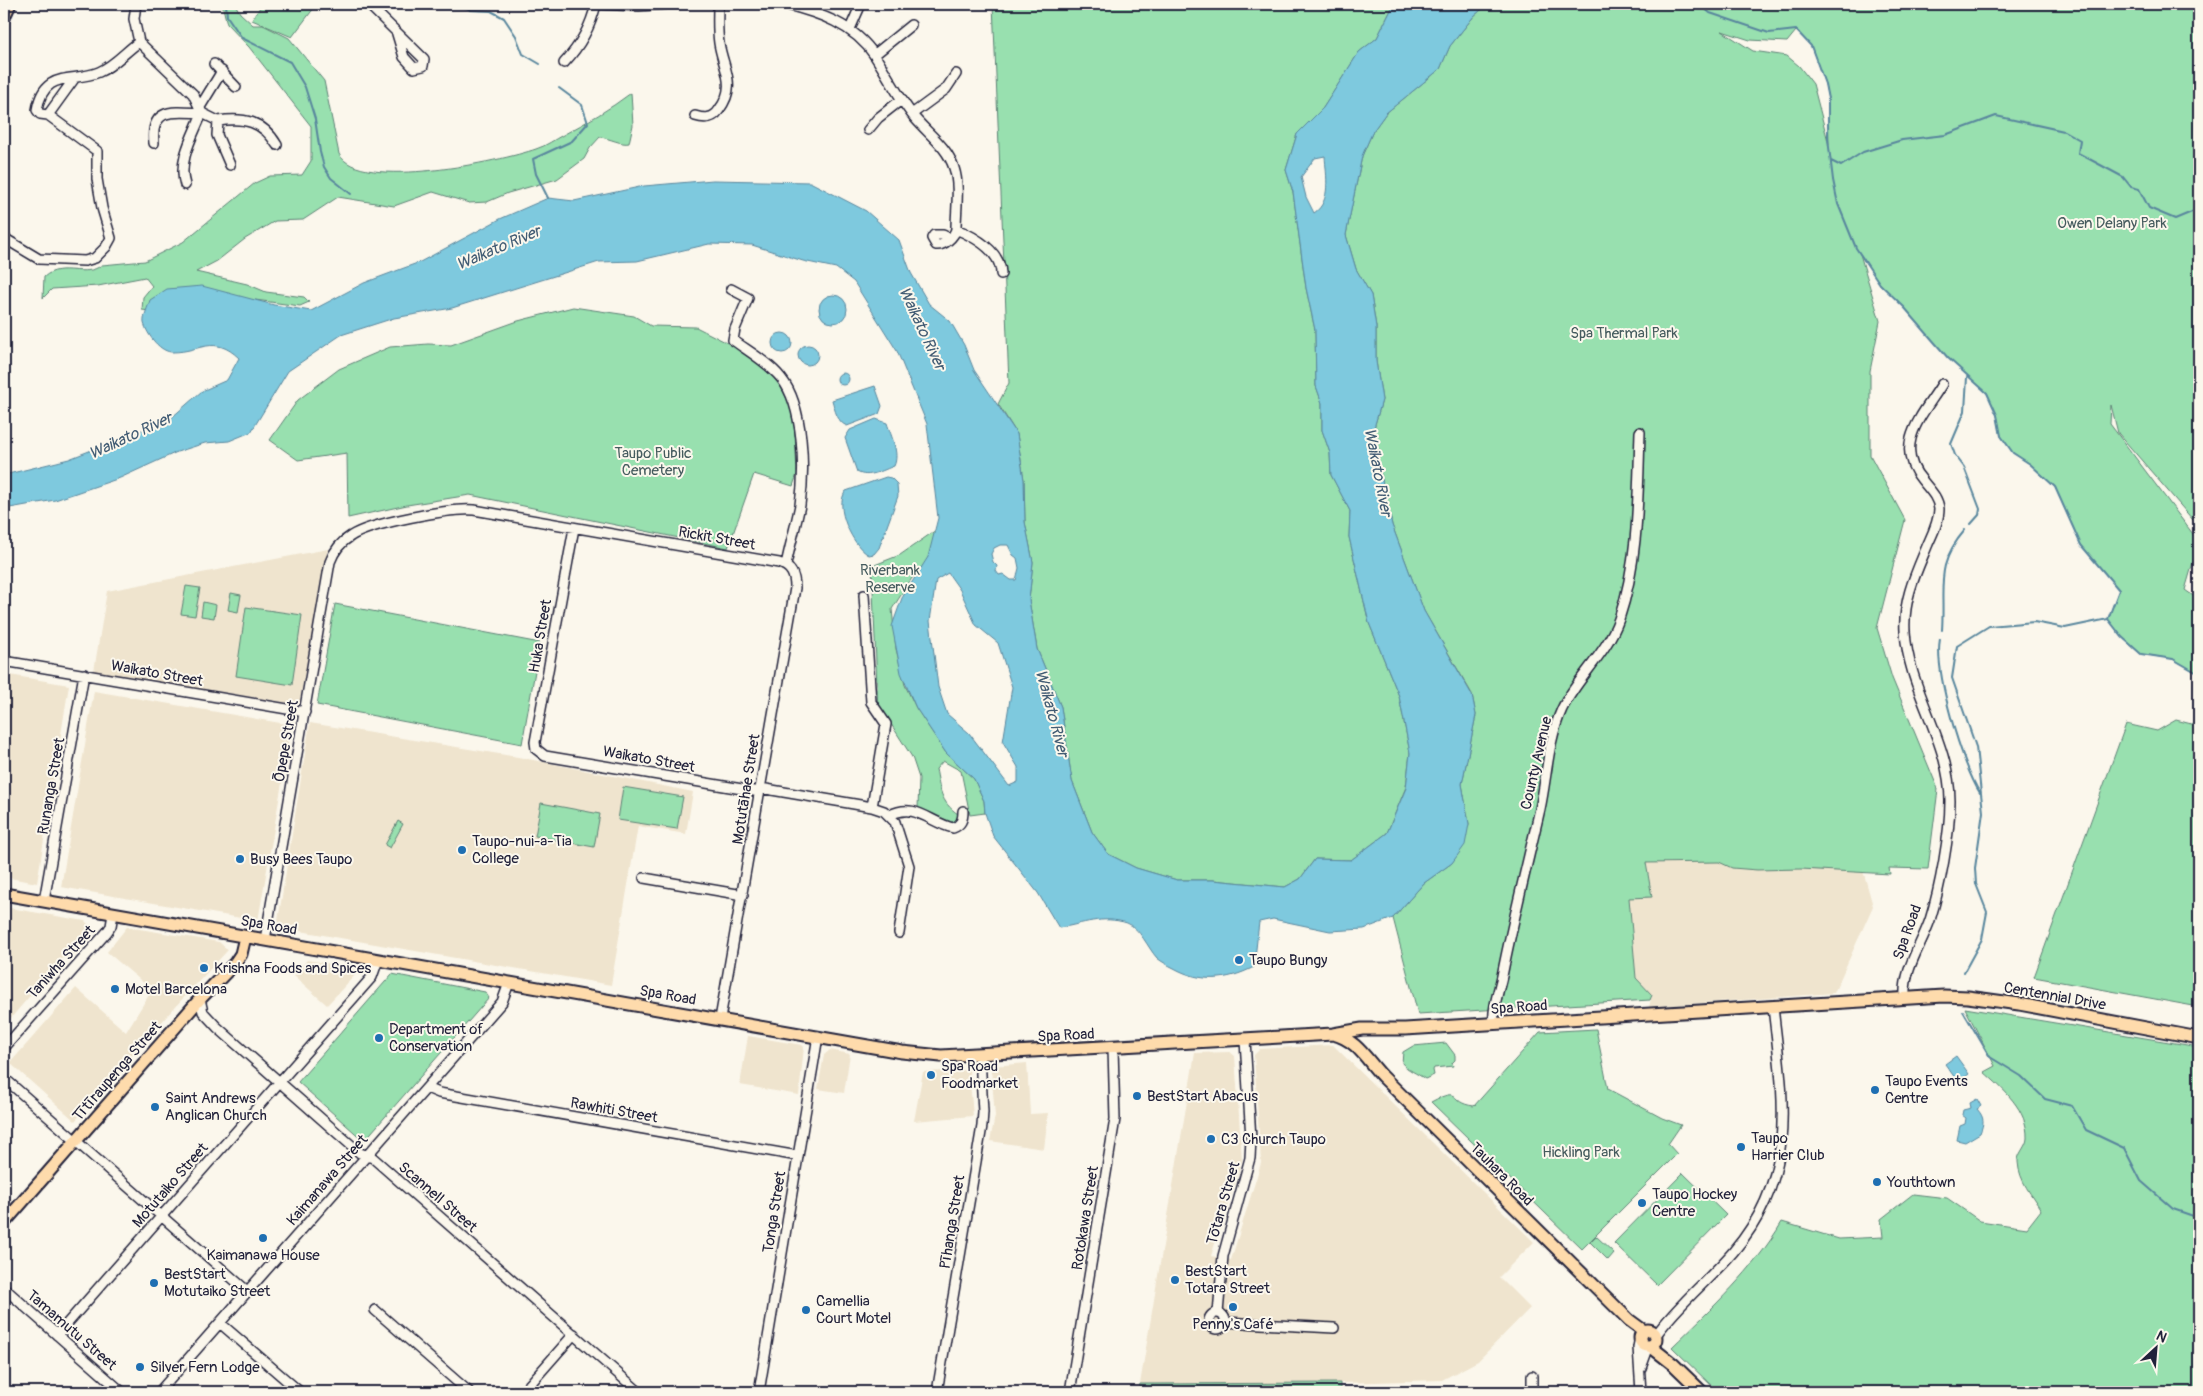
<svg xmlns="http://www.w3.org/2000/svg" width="2203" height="1396" font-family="Pangolin,sans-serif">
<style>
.built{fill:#efe4ce}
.green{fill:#98e0af;stroke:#5d8175;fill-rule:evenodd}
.water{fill:#7ec9de;stroke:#59869d;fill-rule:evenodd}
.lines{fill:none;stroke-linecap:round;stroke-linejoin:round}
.stream{stroke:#59869d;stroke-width:2}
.minor-casing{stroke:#22223b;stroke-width:12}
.major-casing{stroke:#22223b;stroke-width:15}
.minor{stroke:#fbf7ec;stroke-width:9}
.major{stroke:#fedbac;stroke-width:11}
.poi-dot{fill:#1f6fb2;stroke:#fbf7ec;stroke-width:2}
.labels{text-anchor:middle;stroke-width:4;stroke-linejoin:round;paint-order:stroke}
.park-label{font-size:15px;fill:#455b5e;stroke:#fbf7ec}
.street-label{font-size:15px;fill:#22223b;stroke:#fbf7ec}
.poi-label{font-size:15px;fill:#22223b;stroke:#fbf7ec;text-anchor:start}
.water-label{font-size:16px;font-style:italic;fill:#425c74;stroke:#fbf7ec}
</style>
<rect width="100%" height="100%" fill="#fbf7ec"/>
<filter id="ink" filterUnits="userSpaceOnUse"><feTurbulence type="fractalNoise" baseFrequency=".02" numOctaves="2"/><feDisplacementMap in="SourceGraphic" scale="10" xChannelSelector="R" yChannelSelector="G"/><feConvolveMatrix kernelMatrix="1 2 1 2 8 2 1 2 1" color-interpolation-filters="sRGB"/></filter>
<g filter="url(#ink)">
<path class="built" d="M328 549 299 705 94 671 107 591Z
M4 674 69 685 37 883 4 877Z
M94 691 292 725 258 921 61 887Z
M310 723 518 757 693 792 686 834 638 826 611 985 277 927Z
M1753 861 1862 867 1873 906 1834 993 1649 1007 1652 995 1636 978 1629 897H1652L1646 863Z
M4 907 85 921 90 926 4 1026Z
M127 927 219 942 228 950 174 1008 75 1121 10 1063 76 988 126 1032 152 990 107 952Z
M307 960 356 968 357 973 327 1005 294 976Z
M748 1036 802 1045 804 1047 799 1095 740 1085Z
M1333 1045 1534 1242 1499 1277 1530 1308 1478 1361 1442 1380 1340 1383 1140 1384 1195 1053 1230 1052 1235 1056 1242 1161 1211 1256 1231 1260 1261 1163 1254 1055 1260 1049Z
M830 1050 850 1054 844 1093 818 1089 824 1055Z
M1027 1063 1030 1114 1048 1113 1044 1149 990 1141 995 1116 991 1068 993 1066Z
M969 1070 973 1116 914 1121 923 1072Z"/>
<path class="green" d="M222 4H235L240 13 253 25H263L289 38 324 81 339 154C359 192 502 161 536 149 546 146 555 139 563 135 587 122 610 109 631 93L633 125 629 143C622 145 609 138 600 137L590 148 584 159 557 179 508 193 487 202 469 203 433 192 394 206 338 197 303 220 275 221 245 239 217 261 196 272 247 284 266 292 304 297 309 302 300 306 195 292 157 312 142 310 143 297 152 286 145 277 98 286 52 289 43 298 44 277C62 261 84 279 102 265L145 261 183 242 255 183 270 176 302 175 311 161V126L249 47 227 24Z
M262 4H317L292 37 252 20Z
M993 4H1394L1377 38 1359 52 1323 108 1297 134 1286 170 1293 192 1306 288 1315 330 1316 386 1322 403V430L1330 453 1331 475 1350 511 1349 537 1369 623 1399 696 1410 753 1406 787 1387 833 1351 860 1315 859 1300 879 1285 887 1213 880H1177L1136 868 1108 854 1092 832 1072 781 1061 707 1037 649 1029 600 1033 562 1025 522 1024 480 1017 434 998 404 1009 383Z
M1488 4H2199V527L2118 433 2111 405 2110 424 2199 542 2185 590 2199 600V674L2173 659 2141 654 2122 637 2108 619 2119 590 2081 545 2055 487 2030 464 2013 453 2001 436 1997 415 1987 393 1948 358 1904 307 1880 284 1860 254 1880 321 1870 371V455L1905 520 1877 628 1892 678 1938 789 1928 869 1889 868 1890 874 1801 869 1757 870 1732 868 1719 862 1646 863 1652 897 1629 898 1636 978 1652 995 1650 1000 1418 1014 1393 918 1424 883 1452 863 1469 824 1462 784 1476 715 1472 694 1424 611 1392 525 1372 435 1382 400 1376 361V327L1371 295 1356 269 1346 235 1362 156 1373 131 1386 113 1440 69 1450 46 1474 16ZM1722 31 1750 40 1787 42 1796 31 1811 46 1825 84 1828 99 1829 145 1813 84 1799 66 1787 56 1753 51Z
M573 307 634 316 651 326 696 327 751 355 780 385 794 413 797 474 793 486 754 474 728 548 470 495 407 505 348 518 347 453 298 460 270 440 298 400 339 369 390 347 428 344 451 345 518 321Z
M936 530 926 566 912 578 892 609 896 649 905 685 916 708 946 753 974 779 984 801 985 813 970 815 961 771 943 761 936 769C940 788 940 802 958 814L956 822 951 824 918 809 919 778 912 757 884 713 878 710 872 566 900 555Z
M186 586 200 588 195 616 181 614Z
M231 593 241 595 238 612 228 610Z
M203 602 216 605 214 618 201 616Z
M335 604 540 643 522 744 317 705Z
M246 607 302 615 292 685 236 676Z
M2176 720 2199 726V1007L2034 977 2126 724 2157 731Z
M623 787 683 797 677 829 618 820Z
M541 803 600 814 594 847 535 836Z
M398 821 403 824 390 848 385 845Z
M392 974 485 992 489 998 364 1141 298 1082Z
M1965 1008 2199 1047V1392H1718L1672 1347C1712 1308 1754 1270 1782 1222L1839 1239 1883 1237 1881 1219 1913 1194 1947 1198 1980 1221 2027 1228 2041 1210C2032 1195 2019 1181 2018 1162 2017 1154 2027 1146 2027 1138 2028 1110 2003 1089 1984 1072L1995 1066Z
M1596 1029 1608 1089 1662 1118 1681 1125 1668 1144 1677 1154 1582 1249 1431 1102C1463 1085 1447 1103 1474 1106L1540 1032Z
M1446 1043 1455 1055V1060L1452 1063 1453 1066 1434 1068 1433 1070 1434 1075 1425 1079C1417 1073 1407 1070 1402 1063L1403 1052 1413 1046Z
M1683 1173 1726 1215 1657 1285 1614 1243Z
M1596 1236 1614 1253 1608 1260 1590 1242Z
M1340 1383V1392H1138L1140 1384Z"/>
<path class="water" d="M1394 4H1488L1474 16 1450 46 1440 69 1386 113 1373 131 1362 156 1346 235 1356 269 1371 295 1376 327V361L1382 400 1372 435 1392 525 1424 611 1472 695 1476 715 1462 784 1469 824 1465 845 1452 863 1424 883 1393 918 1364 929 1330 931 1273 919 1259 922 1254 967C1227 981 1201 983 1174 968 1168 965 1162 962 1157 958 1148 948 1140 928 1127 923 1102 915 1083 924 1059 928L1038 893 993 836 985 813 984 801 974 779 946 753 916 708 901 673 892 626 902 598 928 557 938 518 927 424 897 351 854 282 836 268 803 261 752 245 709 244 637 261 599 262 452 308 394 318 341 335 288 371 251 432 229 441 205 443 177 452 120 478 55 500 4 509V475L69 459 170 419 202 391 227 380 239 358C214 334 200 352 173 352 161 353 147 335 144 323 143 317 148 307 150 300L167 289 202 286 274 305 311 311 364 283 420 262 500 219 548 198 574 201 644 186 713 180 810 182 866 211 899 240 911 273 929 304 950 321 964 345 974 370 1017 434 1024 480 1025 522 1033 562 1029 600 1037 649 1061 707 1072 781 1092 832 1108 854 1136 868 1177 880H1213L1285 887 1300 879 1315 859 1351 860 1387 833 1406 788 1410 753 1399 696 1369 623 1349 537 1350 511 1331 475 1330 453 1322 430V403L1316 386 1315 330 1306 288 1293 192 1286 170 1297 134 1323 108 1359 52 1377 38ZM1325 156C1326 175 1332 201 1314 213L1306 197 1301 177 1315 158ZM1000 545H1008L1013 555 1017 558 1019 568 1016 580H1011L1003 574 999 575 996 571 997 566 993 562 991 554 994 548ZM948 573 960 590 976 625 998 643 1012 687 1003 742 1018 767V782L1009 786 969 733 947 714 938 687 930 621 936 580Z
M819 309a14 14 0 1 1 28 0a14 14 0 1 1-28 0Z
M772 343a10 10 0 1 1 20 0a10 10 0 1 1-20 0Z
M798 355a10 10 0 1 1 20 0a10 10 0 1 1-20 0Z
M837 379a6 6 0 1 1 12 0a6 6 0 1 1-12 0Z
M875 386 882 406 879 414 847 426C837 422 835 410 832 400Z
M876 419 887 423C891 436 900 453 894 466 883 470 868 479 857 472L845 438 850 430Z
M886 477 891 478 897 484 898 496 879 548 874 554 869 555C853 547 833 506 846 491Z
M1956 1056 1969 1074 1958 1082 1945 1064Z
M1977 1099 1981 1106 1977 1109C1985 1118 1984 1123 1980 1133L1965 1142 1957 1140 1960 1126 1965 1124 1966 1118 1962 1115 1963 1110 1971 1108 1970 1103Z"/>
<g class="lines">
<path class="stream" d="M226 4 227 16 242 38 290 62 305 87 315 119 320 152 324 167 331 178 351 194
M458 4 471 10 491 11 504 18 516 36 523 54 540 64
M1699 4 1710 13 1769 33 1796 30 1811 46 1825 84 1828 99V139L1833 180 1838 204 1856 248 1880 284 1904 307 1948 358 1987 393 1997 415 2001 436 2013 453 2030 464 2055 487 2081 545 2119 590 2108 619
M1831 161 1841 166 1863 152 1902 140 1945 135 1996 116 2064 131 2080 140 2078 153 2123 177 2131 187 2139 189 2149 208 2175 219 2199 209
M548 198 536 174 533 159 572 141 588 123 582 105 559 88
M1967 377 1965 411 1951 444 1955 455 1964 467 1980 509 1979 515 1971 524
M2108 619 2122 637 2141 654 2173 659 2199 674
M1942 630C1945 586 1934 566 1965 530
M1940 639C1934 671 1962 765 1980 793
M1964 972 1982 939 1987 912 1976 884 1975 868 1983 812 1976 747 1952 678 1957 646 1989 626 2034 622 2065 628 2108 619
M1963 1011 1990 1057 2021 1076 2045 1099 2072 1106 2086 1130 2124 1148 2141 1181 2173 1209 2199 1218"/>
<defs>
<path id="minor" d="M136 4 134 19 139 42 193 94 202 113 218 121
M368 4 424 59 423 66 414 68 404 57 397 34
M784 4C819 13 854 24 875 56 888 76 899 98 914 117 928 134 947 146 954 168 960 186 956 209 956 229 954 237 944 246 936 245L932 238 934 235H943L949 238
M850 29 861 4
M874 55 911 25
M564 63C580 46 591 26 596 4L639 6 668 4
M214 64 236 87
M74 79 48 115 40 114 37 110C44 69 72 83 99 72 114 66 126 51 139 42
M200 107 222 71
M912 114 946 89 956 74
M695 116C705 119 713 119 719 110 738 85 723 69 719 43 717 30 718 17 718 4
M218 121C244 117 263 121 277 145
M218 121 217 135 230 165
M868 130 878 118 901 100
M154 143C150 106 175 112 202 113
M185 185C177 161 194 134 202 113
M956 229C975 237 1001 251 1001 274
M4 238 39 259 85 261 95 258 106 247 111 238 102 208 97 179V151L48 115
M731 289 748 298 735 329 733 340C748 351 769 363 781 378 804 406 805 470 800 505 796 525 790 545 786 565
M574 528 535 742 536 749 545 756 760 792
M864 595 871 702 886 724 872 807
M4 661 305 712
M760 788 872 807 884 811 895 822 909 866 899 933
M890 815C915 802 929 822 953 828 961 825 963 820 963 811
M644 878 743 895
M44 901 84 674
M265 940 330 562C334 551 341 542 351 536 371 523 450 508 474 510L779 563C792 567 795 576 795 588L720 1019
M1905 998C1903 970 1921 946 1930 920 1940 888 1950 835 1950 801 1950 741 1908 690 1905 631 1903 599 1916 573 1928 544 1933 533 1939 521 1939 509 1938 497 1929 489 1922 480 1892 445 1923 415 1942 384
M200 999 203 1012 217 1027 360 1153 373 1158 639 1392
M1494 1024C1492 1009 1499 990 1502 976 1513 920 1527 865 1540 809 1547 776 1548 740 1562 709 1577 678 1607 653 1619 619 1639 560 1638 493 1640 432
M4 1048 107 932 111 926 113 914
M4 1078 247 1291
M427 1088 439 1093 798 1156
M4 1288 122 1392
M375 1310 469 1392
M1209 1321a8 8 0 1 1 16 0a8 8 0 1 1-16 0Z
M1218 1313 1223 1256 1250 1158 1251 1139 1245 1040
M1225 1322 1334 1328
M220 1323 300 1392
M57 1335 372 977 378 960
M1656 1335C1678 1304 1708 1281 1733 1252 1799 1175 1783 1098 1773 1007
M1640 1338 1638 1347 1641 1392
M1641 1368 1649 1346
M159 1392 502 1002 509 983
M523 1392 574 1334
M759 1392 818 1036
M937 1392 982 1126 983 1112 980 1056
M1070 1392 1115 1119 1113 1048
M1532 1392V1376"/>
<path id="major" d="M4 17 10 4
M4 894 902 1052 941 1056 1298 1036 1333 1034 1362 1029H1405L1944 996 1968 997 2019 1004 2199 1038
M1333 1034C1357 1040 1366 1059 1382 1076L1629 1320 1644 1331
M4 1223 200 999 235 963 241 954 245 937
M1640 1338a8 8 0 1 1 16 0a8 8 0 1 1-16 0Z
M1650 1346 1673 1364 1702 1392"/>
</defs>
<use href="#minor" class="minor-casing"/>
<use href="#major" class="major-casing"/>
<use href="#minor" class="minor"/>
<use href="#major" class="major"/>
</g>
</g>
<g class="poi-dot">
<circle cx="462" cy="850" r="5"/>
<circle cx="240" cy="859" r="5"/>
<circle cx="1239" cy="960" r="5"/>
<circle cx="204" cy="968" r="5"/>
<circle cx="115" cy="989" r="5"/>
<circle cx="379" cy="1038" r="5"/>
<circle cx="931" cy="1075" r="5"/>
<circle cx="1875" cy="1090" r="5"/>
<circle cx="1137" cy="1096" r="5"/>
<circle cx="155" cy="1107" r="5"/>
<circle cx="1211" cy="1139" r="5"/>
<circle cx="1741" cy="1147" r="5"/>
<circle cx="1877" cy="1182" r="5"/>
<circle cx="1642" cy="1203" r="5"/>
<circle cx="263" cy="1238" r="5"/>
<circle cx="1175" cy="1280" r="5"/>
<circle cx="154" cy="1283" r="5"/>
<circle cx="1233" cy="1307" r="5"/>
<circle cx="806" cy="1310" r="5"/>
<circle cx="140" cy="1367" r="5"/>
</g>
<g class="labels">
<g class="park-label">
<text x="2112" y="228">Owen Delany Park</text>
<text x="1624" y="338">Spa Thermal Park</text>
<text x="653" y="458">Taupo Public<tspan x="653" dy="17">Cemetery</tspan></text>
<text x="890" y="575">Riverbank<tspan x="890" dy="17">Reserve</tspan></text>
<text x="1581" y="1157">Hickling Park</text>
</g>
<g class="street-label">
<text transform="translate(717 538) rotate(10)" y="5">Rickit Street</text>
<text transform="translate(540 636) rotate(-80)" y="5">Huka Street</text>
<text transform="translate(157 673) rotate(10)" y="5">Waikato Street</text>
<text transform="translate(286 741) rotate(-80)" y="5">Ōpepe Street</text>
<text transform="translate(649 759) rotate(10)" y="5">Waikato Street</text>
<text transform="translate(1536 763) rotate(-77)" y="5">County Avenue</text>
<text transform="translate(51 786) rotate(-80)" y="5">Runanga Street</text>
<text transform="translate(746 789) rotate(-81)" y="5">Motutāhae Street</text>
<text transform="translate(269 925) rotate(10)" y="5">Spa Road</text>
<text transform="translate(1907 932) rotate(-70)" y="5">Spa Road</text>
<text transform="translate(61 962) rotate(-48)" y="5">Taniwha Street</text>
<text transform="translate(668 995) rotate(10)" y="5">Spa Road</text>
<text transform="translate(2055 996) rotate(10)" y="5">Centennial Drive</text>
<text transform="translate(1519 1007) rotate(-4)" y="5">Spa Road</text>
<text transform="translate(1066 1035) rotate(-3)" y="5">Spa Road</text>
<text transform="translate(117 1071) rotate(-49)" y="5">Tītīraupenga Street</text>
<text transform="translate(614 1110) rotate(10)" y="5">Rawhiti Street</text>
<text transform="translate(1502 1174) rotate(45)" y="5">Tauhara Road</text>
<text transform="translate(327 1180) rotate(-49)" y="5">Kaimanawa Street</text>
<text transform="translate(170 1185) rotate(-49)" y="5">Motutaiko Street</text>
<text transform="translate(438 1197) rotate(41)" y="5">Scannell Street</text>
<text transform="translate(1223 1203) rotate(-74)" y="5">Tōtara Street</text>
<text transform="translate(774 1212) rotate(-81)" y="5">Tonga Street</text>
<text transform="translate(1085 1218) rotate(-81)" y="5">Rotokawa Street</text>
<text transform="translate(952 1222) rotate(-81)" y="5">Pīhanga Street</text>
<text transform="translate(72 1330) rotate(41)" y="5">Tamamutu Street</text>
</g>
<g class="poi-label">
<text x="472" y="846">Taupo-nui-a-Tia<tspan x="472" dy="17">College</tspan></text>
<text x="250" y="864">Busy Bees Taupo</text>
<text x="1249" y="965">Taupo Bungy</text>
<text x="214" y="973">Krishna Foods and Spices</text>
<text x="125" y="994">Motel Barcelona</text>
<text x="389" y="1034">Department of<tspan x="389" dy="17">Conservation</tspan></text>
<text x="941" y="1071">Spa Road<tspan x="941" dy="17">Foodmarket</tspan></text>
<text x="1885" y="1086">Taupo Events<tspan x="1885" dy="17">Centre</tspan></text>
<text x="1147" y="1101">BestStart Abacus</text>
<text x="165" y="1103">Saint Andrews<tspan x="165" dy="17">Anglican Church</tspan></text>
<text x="1751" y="1143">Taupo<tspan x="1751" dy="17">Harrier Club</tspan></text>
<text x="1221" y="1144">C3 Church Taupo</text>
<text x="1887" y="1187">Youthtown</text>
<text x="1652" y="1199">Taupo Hockey<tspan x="1652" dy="17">Centre</tspan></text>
<text x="263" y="1260" text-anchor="middle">Kaimanawa House</text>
<text x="1185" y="1276">BestStart<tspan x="1185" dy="17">Totara Street</tspan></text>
<text x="164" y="1279">BestStart<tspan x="164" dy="17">Motutaiko Street</tspan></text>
<text x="816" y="1306">Camellia<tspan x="816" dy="17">Court Motel</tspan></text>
<text x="1233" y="1329" text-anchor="middle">Penny's Café</text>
<text x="150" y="1372">Silver Fern Lodge</text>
</g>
<g class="water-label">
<text transform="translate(498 247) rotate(-23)" y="6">Waikato River</text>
<text transform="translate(923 328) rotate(65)" y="6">Waikato River</text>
<text transform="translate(130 435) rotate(-25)" y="6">Waikato River</text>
<text transform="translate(1379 472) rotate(79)" y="6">Waikato River</text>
<text transform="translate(1053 713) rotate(75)" y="6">Waikato River</text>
</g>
</g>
<rect width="2203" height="1396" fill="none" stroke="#fbf7ec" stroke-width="20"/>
<rect x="10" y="10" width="2183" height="1376" fill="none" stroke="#22223b" stroke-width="2" filter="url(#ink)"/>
<g transform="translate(2156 1348) rotate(26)" stroke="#fbf7ec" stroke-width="4" paint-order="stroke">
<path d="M0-4L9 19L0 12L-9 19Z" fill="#22223b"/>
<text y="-8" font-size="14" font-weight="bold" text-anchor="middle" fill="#22223b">N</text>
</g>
</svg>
